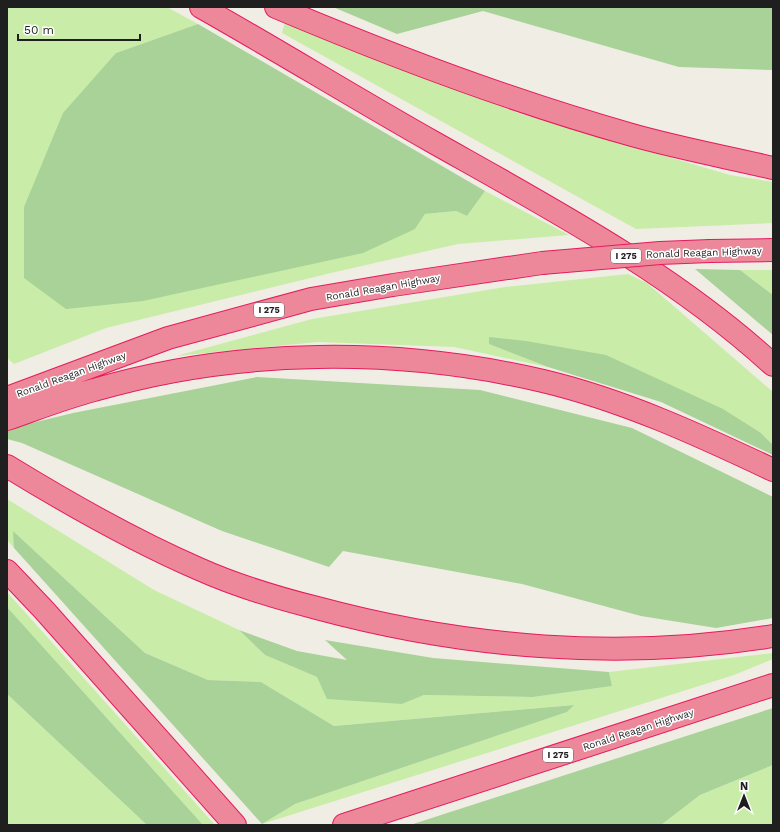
<svg xmlns="http://www.w3.org/2000/svg" width="780" height="832" font-family="'Work Sans',sans-serif">
<style>
.grass{fill:#c9eda8}
.forest{fill:#a8d297}
.lines{fill:none;stroke-linecap:round;stroke-linejoin:round}
.highway-casing{stroke:#e51b5e;stroke-width:24}
.highway{stroke:#ec889a;stroke-width:22}
.highway-bridge-casing{stroke:#e51b5e;stroke-width:24;stroke-linecap:butt}
.highway-bridge{stroke:#ec889a;stroke-width:22}
.labels{text-anchor:middle;stroke-width:3;stroke-linejoin:round;paint-order:stroke}
.shield{fill:#fff;stroke:#626262;stroke-width:1}
.shield-label{font-size:9px;font-weight:bold;fill:#1f1f1f}
.street-label{font-size:10px;fill:#1f1f1f;stroke:#fff}
</style>
<rect width="100%" height="100%" fill="#f0ede5"/>
<path class="grass" d="M7 7H167L198 24 116 53 415 229 425 214 456 211 467 216 485 191 569 235 458 244 331 273 106 328 14 364 7 358Z
M285 22 518 113 730 175 773 182V223L636 229 282 33Z
M740 270H773V295Z
M628 274 647 283 773 392V445L761 433 489 344 548 367 454 347 318 342 176 356 312 319 505 287Z
M7 499 154 590 239 630 265 655 317 677 402 704 424 695 533 697 612 686 609 672 773 653V659L734 675 262 824 295 804 567 712 573 705 334 726 261 682 208 680 145 653 14 532V548L7 540Z
M7 592 215 825H203L7 607Z
M7 694 147 825H7Z
M773 765V825H661L700 795Z"/>
<path class="forest" d="M333 7H773V70L679 67 483 11 397 34Z
M198 24 485 191 467 216 456 211 425 214 415 229 363 253 143 301 66 309 24 278V207L63 113 116 53Z
M695 269 740 270 773 295V335Z
M489 337 526 341 606 355 723 409 761 433 773 445V455L661 402 548 367 489 344Z
M257 377 480 390 632 428 773 497V618L716 628 641 616 522 584 343 551 329 567 222 531 22 443 7 439V429L73 413Z
M13 531 145 653 208 680 261 682 334 726 574 705 567 712 295 804 262 824 14 548Z
M7 607 203 825H147L7 694Z
M239 630 297 651 347 660 325 640 433 658 609 672 612 686 533 697 424 695 402 704 327 699 317 677 265 655Z
M773 708V765L700 795 661 825H410Z"/>
<g class="lines">
<defs>
<path id="highway" d="M201 7C279 51 355 98 433 142 550 208 674 274 773 365
M276 7C392 56 511 101 632 135 678 148 726 157 773 168
M710 251 773 250
M7 398 168 338 311 299 393 285 542 263
M7 419C36 409 64 398 94 390 238 348 397 347 543 381 623 400 699 435 773 470
M7 466C69 504 132 540 199 569 237 586 277 598 317 608 465 648 622 661 773 636
M7 571 44 610 235 825
M344 825 773 685"/>
</defs>
<use href="#highway" class="highway-casing"/>
<use href="#highway" class="highway"/>
<defs>
<path id="highway-bridge" d="M542 263 660 253 710 251"/>
</defs>
<use href="#highway-bridge" class="highway-bridge-casing"/>
<use href="#highway-bridge" class="highway-bridge"/>
</g>
<g class="labels">
<g class="shield">
<rect x="611" y="249" width="30" height="14" rx="3"/>
<rect x="254" y="303" width="30" height="14" rx="3"/>
<rect x="543" y="748" width="30" height="14" rx="3"/>
</g>
<g class="shield-label">
<text x="626" y="259">I 275</text>
<text x="269" y="313">I 275</text>
<text x="558" y="758">I 275</text>
</g>
<g class="street-label">
<text transform="translate(704 252) rotate(-2)" y="4">Ronald Reagan Highway</text>
<text transform="translate(383 287) rotate(-10)" y="4">Ronald Reagan Highway</text>
<text transform="translate(71 374) rotate(-20)" y="4">Ronald Reagan Highway</text>
<text transform="translate(638 729) rotate(-18)" y="4">Ronald Reagan Highway</text>
</g>
</g>
<rect width="780" height="832" fill="none" stroke="#1f1f1f" stroke-width="16"/>
<g transform="translate(744 796)" stroke="#ffffff" stroke-width="3" paint-order="stroke">
<path d="M0-3L7 15L0 10L-7 15Z" fill="#1f1f1f"/>
<text y="-6" font-size="11" font-weight="bold" text-anchor="middle" fill="#1f1f1f">N</text>
</g>
<path d="M18 34v6h122v-6" fill="none" stroke="#1f1f1f" stroke-width="2"/>
<text x="24" y="34" font-size="12" fill="#1f1f1f" stroke="#ffffff" stroke-width="3" paint-order="stroke">50 m</text>
</svg>
